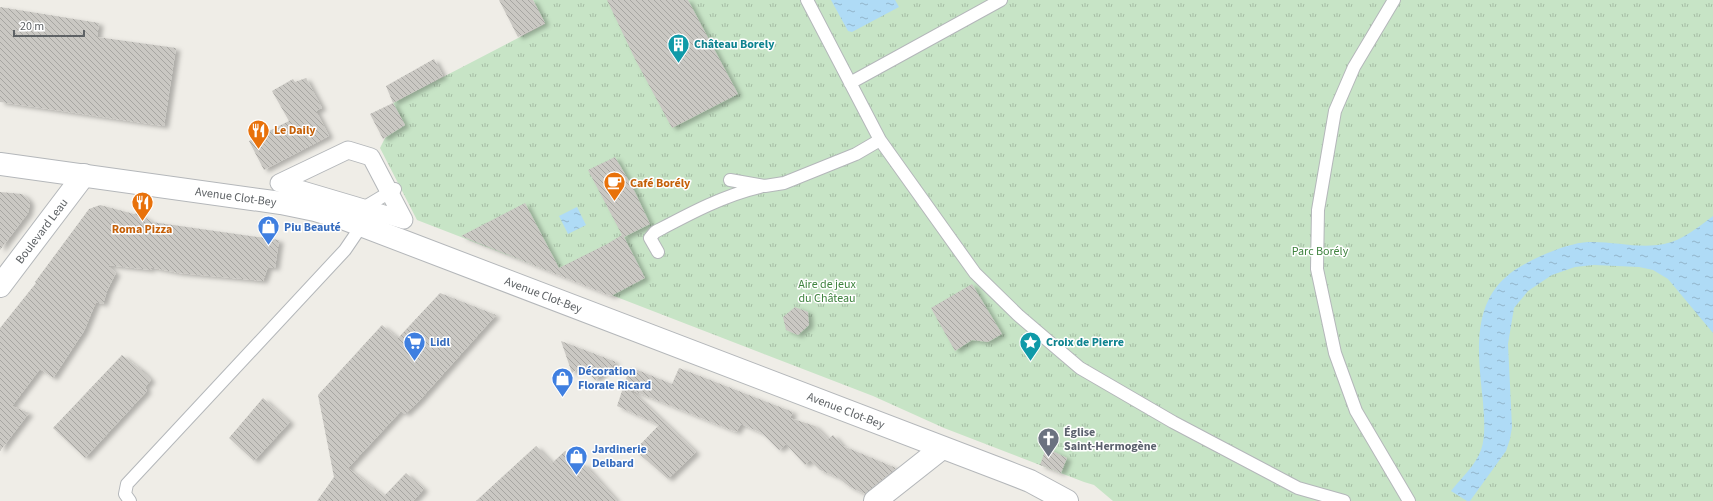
<svg xmlns="http://www.w3.org/2000/svg" width="1713" height="501" font-family="'Source Sans 3',sans-serif">
<style>
.park{fill:url(#park-tufts)}
.water{fill:url(#water-ripples)}
.building{fill:url(#building-back-hatch);filter:url(#shadow)}
.lines{fill:none;stroke-linecap:round;stroke-linejoin:round}
.service-casing{stroke:#b4b7ba;stroke-width:14}
.pedestrian-casing{stroke:#b4b7ba;stroke-width:19}
.minor-casing{stroke:#b4b7ba;stroke-width:24}
.tertiary-casing{stroke:#b4b7ba;stroke-width:24}
.service{stroke:#fff;stroke-width:12}
.pedestrian{stroke:#fff;stroke-width:17}
.minor{stroke:#fff;stroke-width:22}
.tertiary{stroke:#fff;stroke-width:22}
.labels{text-anchor:middle;stroke-width:3;stroke-linejoin:round;paint-order:stroke}
.culture-label{font-size:12px;font-weight:bold;fill:#0d838f;stroke:#fff;text-anchor:start}
.food-label{font-size:12px;font-weight:bold;fill:#c56008;stroke:#fff;text-anchor:start}
.street-label{font-size:12px;fill:#5e6265;stroke:#fff}
.shop-label{font-size:12px;font-weight:bold;fill:#366cbe;stroke:#fff;text-anchor:start}
.park-label{font-size:12px;fill:#3f833f;stroke:#fff}
.worship-label{font-size:12px;font-weight:bold;fill:#5b616d;stroke:#fff;text-anchor:start}
</style>
<defs>
<pattern id="park-tufts" width="24" height="20" patternUnits="userSpaceOnUse"><rect width="24" height="20" fill="#c7e4c6"/><path d="M3 7l-1-3M5 7V3M7 7l1-3M15 17l-1-3M17 17v-4M19 17l1-3" fill="none" stroke="#a5bca4"/></pattern>
<pattern id="water-ripples" width="26" height="14" patternUnits="userSpaceOnUse"><rect width="26" height="14" fill="#afdbf6"/><path d="M2 4q2-2 4 0t4 0M15 11q2-2 4 0t4 0" fill="none" stroke="#92b5cb"/></pattern>
<pattern id="building-back-hatch" width="6" height="6" patternUnits="userSpaceOnUse"><rect width="6" height="6" fill="#cac8c3"/><path d="M-1 5l2 2M0 0l6 6M5-1l2 2" fill="none" stroke="#a7a6a2"/></pattern>
<filter id="shadow"><feDropShadow dx="4.5" dy="2.5" stdDeviation="2" flood-color="#0004"/></filter>
</defs>
<rect width="100%" height="100%" fill="#efede7"/>
<path class="park" d="M533 0H1713V501H1113L1094 485 1084 482 944 428 873 396 417 220 380 148 386 136 405 125 393 103 545 24Z"/>
<path class="water" d="M831 0H895L899 7 852 32 848 31Z
M577 207 586 225 568 234 559 216Z
M1713 216V333L1668 279 1653 270 1639 267 1594 265 1575 267 1552 275 1528 291 1514 308 1508 344 1512 427 1510 439 1506 451 1470 501H1467L1451 491C1460 479 1476 465 1481 450 1486 435 1484 418 1483 402 1479 361 1470 308 1506 277 1522 262 1566 243 1588 242 1613 241 1639 249 1664 244 1683 240 1697 228 1713 216Z"/>
<path class="building" d="M499 0H533L545 23 518 37Z
M607 0H688L738 94 672 128 635 59Z
M0 7 99 23 97 37 176 48 164 126 0 102Z
M434 59 443 76 393 103 386 86Z
M306 78 322 108 316 111 329 136 264 170 249 141 289 121 272 91 293 79 295 82Z
M393 103 405 125 383 139 370 114Z
M615 157 633 188 650 224 624 237 645 278 611 296 461 236 525 203 559 268 607 244 622 235 588 170Z
M0 192 22 194 27 198 30 203 28 213 0 250Z
M100 205 134 214 138 213 152 222 279 240 275 268 268 267 263 281 179 273 149 267 152 270 107 265 116 273 107 291 103 304 96 302 84 331 53 378 40 369 12 406 29 413 0 451V328L36 283 35 282 89 209Z
M972 284 1002 334 988 342 972 340 955 351 931 308Z
M440 293 496 315 419 401 405 414 401 411 348 468 384 496 406 473 424 489 413 501H317L334 477 318 395 382 325 398 338Z
M795 307 808 312 809 325 798 335 786 330 783 317Z
M561 341 590 352 616 362 595 380 582 365 572 373Z
M122 355 143 371 151 380 145 387 147 391 85 458 53 428Z
M630 367 672 384 679 368 793 412 790 418 815 426 828 439 833 435 843 446 896 468 865 494 850 487 837 477 820 470 810 460 805 465 786 444 779 450 762 433 741 424 736 432 629 389 696 452 668 479 635 450 659 425 617 406Z
M263 398 290 422 254 461 229 438Z
M536 446 552 463 565 451 579 466 583 463 617 501H476Z
M1046 448 1067 458 1061 473 1040 465Z"/>
<g class="lines">
<defs>
<path id="service" d="M807 0 880 140 975 273 1018 315 1080 368 1173 422 1298 488 1344 501
M1394 0 1354 67 1335 111 1318 210 1317 269 1335 353 1356 411 1409 501
M850 83 1001 0
M730 180 765 186 784 183 856 154 880 140
M360 210 395 189
M658 252 650 238 655 232C689 214 722 196 760 187
M130 501 125 494 127 484 345 250 362 225"/>
<path id="pedestrian" d="M348 150 371 157 404 220 279 183Z"/>
<g id="minor">
<path id="s1" d="M0 286 84 175"/>
<path d="M875 501 942 448"/>
</g>
<g id="tertiary">
<path id="s2" d="M0 164 281 203 315 210 345 219 1007 472 1030 481 1067 501"/>
</g>
</defs>
<use href="#service" class="service-casing"/>
<use href="#pedestrian" class="pedestrian-casing"/>
<use href="#minor" class="minor-casing"/>
<use href="#tertiary" class="tertiary-casing"/>
<use href="#service" class="service"/>
<use href="#pedestrian" class="pedestrian"/>
<use href="#minor" class="minor"/>
<use href="#tertiary" class="tertiary"/>
</g>
<defs>
<symbol id="building-pin" viewBox="-11 -11 22 30"><path d="M0 17L-7.5 6A9.5 9.5 0 1 1 7.5 6Z" fill="#0f9aa8" stroke="#fff"/><path d="M-4-6H4V6H1V3H-1V6H-4ZM-2.5-4.3h1.7v1.8h-1.7ZM.8-4.3h1.7v1.8H.8ZM-2.5-1h1.7V.8h-1.7ZM.8-1h1.7V.8H.8Z" fill="#fff"/></symbol>
<symbol id="restaurant-pin" viewBox="-11 -11 22 30"><path d="M0 17L-7.5 6A9.5 9.5 0 1 1 7.5 6Z" fill="#e8710a" stroke="#fff"/><path d="M-5-6h1v4h1v-4h1v4h1v-4h1v5L-1.5 .5V6h-2V.5L-5-1ZM5-6V6H3V1.5H1.5Q1.5-4 5-6Z" fill="#fff"/></symbol>
<symbol id="cafe-pin" viewBox="-11 -11 22 30"><path d="M0 17L-7.5 6A9.5 9.5 0 1 1 7.5 6Z" fill="#e8710a" stroke="#fff"/><path d="M-5.5-4.5H6V0H3Q3 3.5 0 3.5H-2.5Q-5.5 3.5-5.5 0ZM3-3.2v2h1.7v-2ZM-6 4.5H4V6H-6Z" fill="#fff"/></symbol>
<symbol id="shop-pin" viewBox="-11 -11 22 30"><path d="M0 17L-7.5 6A9.5 9.5 0 1 1 7.5 6Z" fill="#3f7fe0" stroke="#fff"/><path d="M-5-2.5h2.3a2.7 3.5 0 0 1 5.4 0H5L5.5 6h-11ZM-1.5-2.5h3a1.5 2.3 0 0 0-3 0Z" fill="#fff"/></symbol>
<symbol id="supermarket-pin" viewBox="-11 -11 22 30"><path d="M0 17L-7.5 6A9.5 9.5 0 1 1 7.5 6Z" fill="#3f7fe0" stroke="#fff"/><path d="M-6-5.5h2.5l.6 2H6L4.5 2H-2.5L-4.4-4H-6ZM-1.5 3.2a1.3 1.3 0 1 0 .1 0ZM3 3.2a1.3 1.3 0 1 0 .1 0Z" fill="#fff"/></symbol>
<symbol id="sight-pin" viewBox="-11 -11 22 30"><path d="M0 17L-7.5 6A9.5 9.5 0 1 1 7.5 6Z" fill="#0f9aa8" stroke="#fff"/><path d="M0-6L1.8-2.2L6-1.7L2.9 1.2L3.7 5.4L0 3.3L-3.7 5.4L-2.9 1.2L-6-1.7L-1.8-2.2Z" fill="#fff"/></symbol>
<symbol id="church-pin" viewBox="-11 -11 22 30"><path d="M0 17L-7.5 6A9.5 9.5 0 1 1 7.5 6Z" fill="#6b7280" stroke="#fff"/><path d="M-1.2-6h2.4v3.5h3.3v2.4h-3.3V6h-2.4V-.1h-3.3v-2.4h3.3Z" fill="#fff"/></symbol>
</defs>
<g fill-rule="evenodd">
<use href="#building-pin" x="666" y="32" width="25" height="34"/>
<use href="#restaurant-pin" x="246" y="118" width="25" height="34"/>
<use href="#cafe-pin" x="602" y="170" width="25" height="34"/>
<use href="#restaurant-pin" x="130" y="190" width="25" height="34"/>
<use href="#shop-pin" x="256" y="214" width="25" height="34"/>
<use href="#supermarket-pin" x="402" y="330" width="25" height="34"/>
<use href="#sight-pin" x="1018" y="330" width="25" height="34"/>
<use href="#shop-pin" x="550" y="366" width="25" height="34"/>
<use href="#church-pin" x="1036" y="426" width="25" height="34"/>
<use href="#shop-pin" x="564" y="444" width="25" height="34"/>
</g>
<g class="labels">
<g class="culture-label">
<text x="694" y="48">Château Borely</text>
<text x="1046" y="346">Croix de Pierre</text>
</g>
<g class="food-label">
<text x="274" y="134">Le Daily</text>
<text x="630" y="187">Café Borély</text>
<text x="142" y="233" text-anchor="middle">Roma Pizza</text>
</g>
<g class="street-label">
<text dy="4" stroke="none"><textPath href="#s2" startOffset="238">Avenue Clot-Bey</textPath></text>
<text dy="4" stroke="none"><textPath href="#s1" startOffset="69">Boulevard Leau</textPath></text>
<text dy="4" stroke="none"><textPath href="#s2" startOffset="562">Avenue Clot-Bey</textPath></text>
<text dy="4" stroke="none"><textPath href="#s2" startOffset="886">Avenue Clot-Bey</textPath></text>
</g>
<g class="shop-label">
<text x="284" y="231">Piu Beauté</text>
<text x="430" y="346">Lidl</text>
<text x="578" y="375">Décoration<tspan x="578" dy="14">Florale Ricard</tspan></text>
<text x="592" y="453">Jardinerie<tspan x="592" dy="14">Delbard</tspan></text>
</g>
<g class="park-label">
<text x="1320" y="255">Parc Borély</text>
<text x="827" y="288">Aire de jeux<tspan x="827" dy="14">du Château</tspan></text>
</g>
<g class="worship-label">
<text x="1064" y="436">Église<tspan x="1064" dy="14">Saint-Hermogène</tspan></text>
</g>
</g>
<path d="M14 30v6h70v-6" fill="none" stroke="#5e6265" stroke-width="2"/>
<text x="20" y="30" font-size="12" fill="#5e6265" stroke="#ffffff" stroke-width="3" paint-order="stroke">20 m</text>
</svg>
